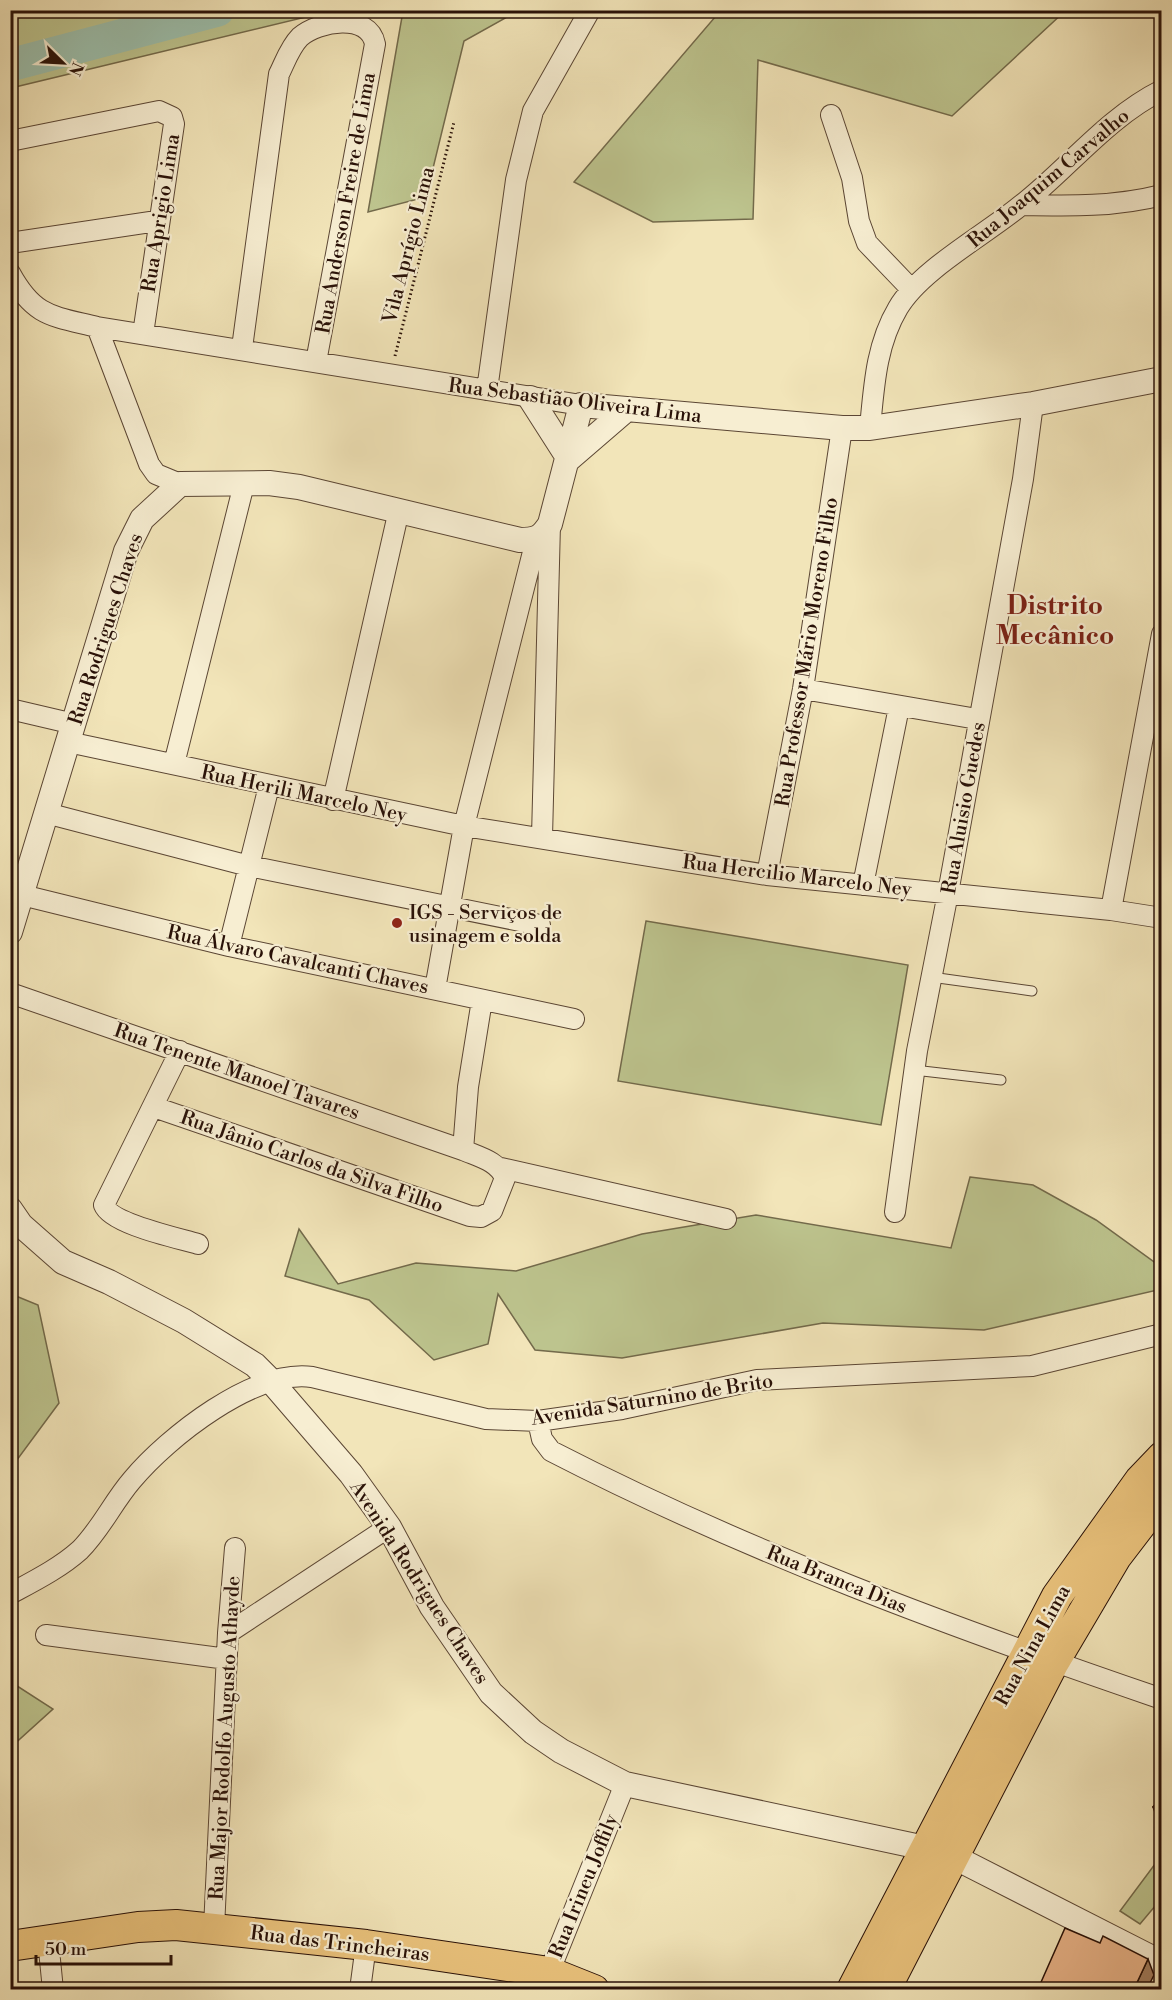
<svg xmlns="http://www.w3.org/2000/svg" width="1172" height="2000" font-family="'Libre Bodoni',serif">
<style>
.green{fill:#bdc48e;stroke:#736a4b;stroke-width:1.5}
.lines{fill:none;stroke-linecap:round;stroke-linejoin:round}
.river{stroke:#9cbfac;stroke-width:33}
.service-casing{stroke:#5b4634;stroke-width:11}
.minor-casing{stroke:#5b4634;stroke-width:22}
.tertiary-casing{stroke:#5b4634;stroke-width:26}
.primary-casing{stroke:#291108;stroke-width:32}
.path{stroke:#291108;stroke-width:3;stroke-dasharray:1.5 3;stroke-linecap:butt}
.service{stroke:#f7eed2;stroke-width:9}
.minor{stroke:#f7eed2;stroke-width:20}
.tertiary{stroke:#f7eed2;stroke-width:24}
.primary{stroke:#e9c27c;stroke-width:30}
.wall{fill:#c79974;stroke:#291108;stroke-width:1.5}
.shaded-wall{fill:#a27d5e;stroke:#291108;stroke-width:1.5}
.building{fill:#e7b287;stroke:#291108;stroke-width:1.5}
.poi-dot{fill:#8f2418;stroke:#f7eed2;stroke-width:2}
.labels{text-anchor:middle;stroke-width:4.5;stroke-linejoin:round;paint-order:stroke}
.street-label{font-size:20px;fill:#291108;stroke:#f7eed2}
.poi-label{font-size:20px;fill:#291108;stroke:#f7eed2;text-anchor:start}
.district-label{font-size:26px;font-weight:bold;fill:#7a1f14;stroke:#f7eed2}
</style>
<rect width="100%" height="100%" fill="#f2e5b9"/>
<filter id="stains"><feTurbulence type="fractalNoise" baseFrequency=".00333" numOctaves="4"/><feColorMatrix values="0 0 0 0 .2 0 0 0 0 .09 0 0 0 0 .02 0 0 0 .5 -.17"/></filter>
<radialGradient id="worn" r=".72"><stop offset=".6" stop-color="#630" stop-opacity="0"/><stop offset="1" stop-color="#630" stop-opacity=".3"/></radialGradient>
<path class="green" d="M11 10H331V11L11 88Z
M403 11H518L464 41 426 197 368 212Z
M713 11H1065L952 116 758 60 753 219 653 222 574 182 716 16Z
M646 921 908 965 881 1125 618 1081Z
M970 1177 1033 1185 1096 1220 1161 1267 1162 1289 984 1330 823 1323 622 1358 535 1350 498 1294 488 1344 434 1360 369 1300 285 1276 299 1229 338 1284 416 1263 516 1271 642 1234 756 1215 951 1248Z
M11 1294 38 1305 59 1403 11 1468Z
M10 1641 14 1684 53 1709 11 1747Z
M1161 1856V1899L1140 1924 1120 1911Z"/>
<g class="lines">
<path class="river" d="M10 65 218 10"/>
<defs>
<path id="service" d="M931 977 1032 991
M914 1070 1001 1080"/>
<path id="minor" d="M831 115 852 178 859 221 867 243 911 289
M10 141 159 111 172 117 174 124 143 334
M1022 205C1070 206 1115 207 1162 195
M10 243 157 221
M10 273C34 317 52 316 97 327L581 405
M97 327 149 464 156 474 180 484
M242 348 279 74C285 62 290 47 300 37 318 21 369 12 375 44L316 362
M487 390 516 180 533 111 590 10
M870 428C874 386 876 345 898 308 920 270 985 235 1020 206 1068 169 1106 118 1162 90
M803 689 977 719
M10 709 74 724
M68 742 464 826 767 875 1111 910 1162 918
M174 764 244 484
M333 800 399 510
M46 813 249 866 540 925
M542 837 550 524
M767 875 803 689 842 428
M863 885 899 707
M22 895 229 946 574 1019
M1111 910 1162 634
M229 946 269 786
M435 989 464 826 536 540
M10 993 463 1150C479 1157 498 1161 505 1178L492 1211 481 1217 470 1216 154 1107
M180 1051 104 1205C111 1224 178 1238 198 1244
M463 1150 468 1087 482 1000
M501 1168 726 1219
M895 1212 917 1051 948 893 1023 479 1033 404
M538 1421 542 1439 551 1451C747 1552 954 1628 1162 1699
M10 1594C34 1581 60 1568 80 1550 101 1529 113 1502 132 1480 168 1437 254 1369 312 1377L486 1419 538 1421 622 1409 757 1380 1032 1366 1162 1334
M228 1633 389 1527
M46 1635 227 1659
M214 1928 228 1633 235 1548
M48 1940 53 1990
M360 1990 366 1945
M542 1990 625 1784"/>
<path id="tertiary" d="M530 398 569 459 627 409
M10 932 126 551 142 519 180 484 269 483 299 487 520 540C536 540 541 538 550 524L581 405 842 428H870L1033 404 1162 379
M10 1209 21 1225 63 1262 109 1282 184 1321 255 1365 270 1380 351 1474 389 1527 432 1607 491 1693 533 1732 561 1751 625 1784 925 1848 954 1857 1162 1963"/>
<path id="primary" d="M10 1946 138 1927 176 1925 366 1945 549 1972 594 1990
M852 1990 1057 1596 1140 1480 1162 1457
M885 1990 1054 1662 1116 1557 1162 1497"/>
</defs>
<use href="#service" class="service-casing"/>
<use href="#minor" class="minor-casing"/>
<use href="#tertiary" class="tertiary-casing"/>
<use href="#primary" class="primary-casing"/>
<path class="path" d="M395 356 454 122"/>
<use href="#service" class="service"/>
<use href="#minor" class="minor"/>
<use href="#tertiary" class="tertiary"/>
<use href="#primary" class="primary"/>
</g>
<path class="wall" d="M1161 1798V1825L1159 1823 1153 1807Z"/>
<path class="shaded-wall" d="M1148 1959 1154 1975 1147 1989H1134Z"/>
<path class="building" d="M1161 1798V1814L1153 1807Z
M1065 1928 1100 1943 1103 1936 1148 1959 1134 1989H1038Z"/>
<circle class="poi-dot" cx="397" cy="923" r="6"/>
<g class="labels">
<g class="street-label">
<text transform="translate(1048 178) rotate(-40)" y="7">Rua Joaquim Carvalho</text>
<text transform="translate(345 203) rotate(-80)" y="7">Rua Anderson Freire de Lima</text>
<text transform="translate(160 213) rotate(-81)" y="7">Rua Aprigio Lima</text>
<text transform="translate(408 245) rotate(-76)" y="7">Vila Aprígio Lima</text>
<text transform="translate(575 400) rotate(7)" y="7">Rua Sebastião Oliveira Lima</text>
<text transform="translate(105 629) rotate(-72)" y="7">Rua Rodrigues Chaves</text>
<text transform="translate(806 652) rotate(-81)" y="7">Rua Professor Mário Moreno Filho</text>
<text transform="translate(304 793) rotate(12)" y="7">Rua Herili Marcelo Ney</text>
<text transform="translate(963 808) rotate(-80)" y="7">Rua Aluisio Guedes</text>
<text transform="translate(797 875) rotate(7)" y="7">Rua Hercilio Marcelo Ney</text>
<text transform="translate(298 959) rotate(12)" y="7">Rua Álvaro Cavalcanti Chaves</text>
<text transform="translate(237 1071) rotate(19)" y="7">Rua Tenente Manoel Tavares</text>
<text transform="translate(312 1161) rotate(19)" y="7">Rua Jânio Carlos da Silva Filho</text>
<text transform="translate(652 1399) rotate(-9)" y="7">Avenida Saturnino de Brito</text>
<text transform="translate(837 1579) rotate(22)" y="7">Rua Branca Dias</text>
<text transform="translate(420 1582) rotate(57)" y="7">Avenida Rodrigues Chaves</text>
<text transform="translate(1032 1645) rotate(-61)" y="7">Rua Nina Lima</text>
<text transform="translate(224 1738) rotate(-87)" y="7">Rua Major Rodolfo Augusto Athayde</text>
<text transform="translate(583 1886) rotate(-68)" y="7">Rua Irineu Joffily</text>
<text transform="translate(340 1943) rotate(7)" y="7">Rua das Trincheiras</text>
</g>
<g class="poi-label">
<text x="409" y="919">IGS - Serviços de<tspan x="409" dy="23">usinagem e solda</tspan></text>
</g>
<g class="district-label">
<text x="1055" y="614">Distrito<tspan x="1055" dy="30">Mecânico</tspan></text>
</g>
</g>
<rect width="1172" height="2000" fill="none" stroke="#f2e5b9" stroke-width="36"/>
<rect x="12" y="12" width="1148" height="1976" fill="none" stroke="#291108" stroke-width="3"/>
<rect x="18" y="18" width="1136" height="1964" fill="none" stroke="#291108" stroke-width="1.5"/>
<g transform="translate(63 63) rotate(114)" stroke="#f7eed2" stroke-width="4.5" paint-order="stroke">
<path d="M0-4.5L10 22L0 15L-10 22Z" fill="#291108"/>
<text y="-9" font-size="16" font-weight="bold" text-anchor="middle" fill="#291108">N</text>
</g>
<path d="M36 1955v9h135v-9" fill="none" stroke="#291108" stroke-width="3"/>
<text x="45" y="1955" font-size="18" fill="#291108" stroke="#f7eed2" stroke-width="4.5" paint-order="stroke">50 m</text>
<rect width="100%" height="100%" filter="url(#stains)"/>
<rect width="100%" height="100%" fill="url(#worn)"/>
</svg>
